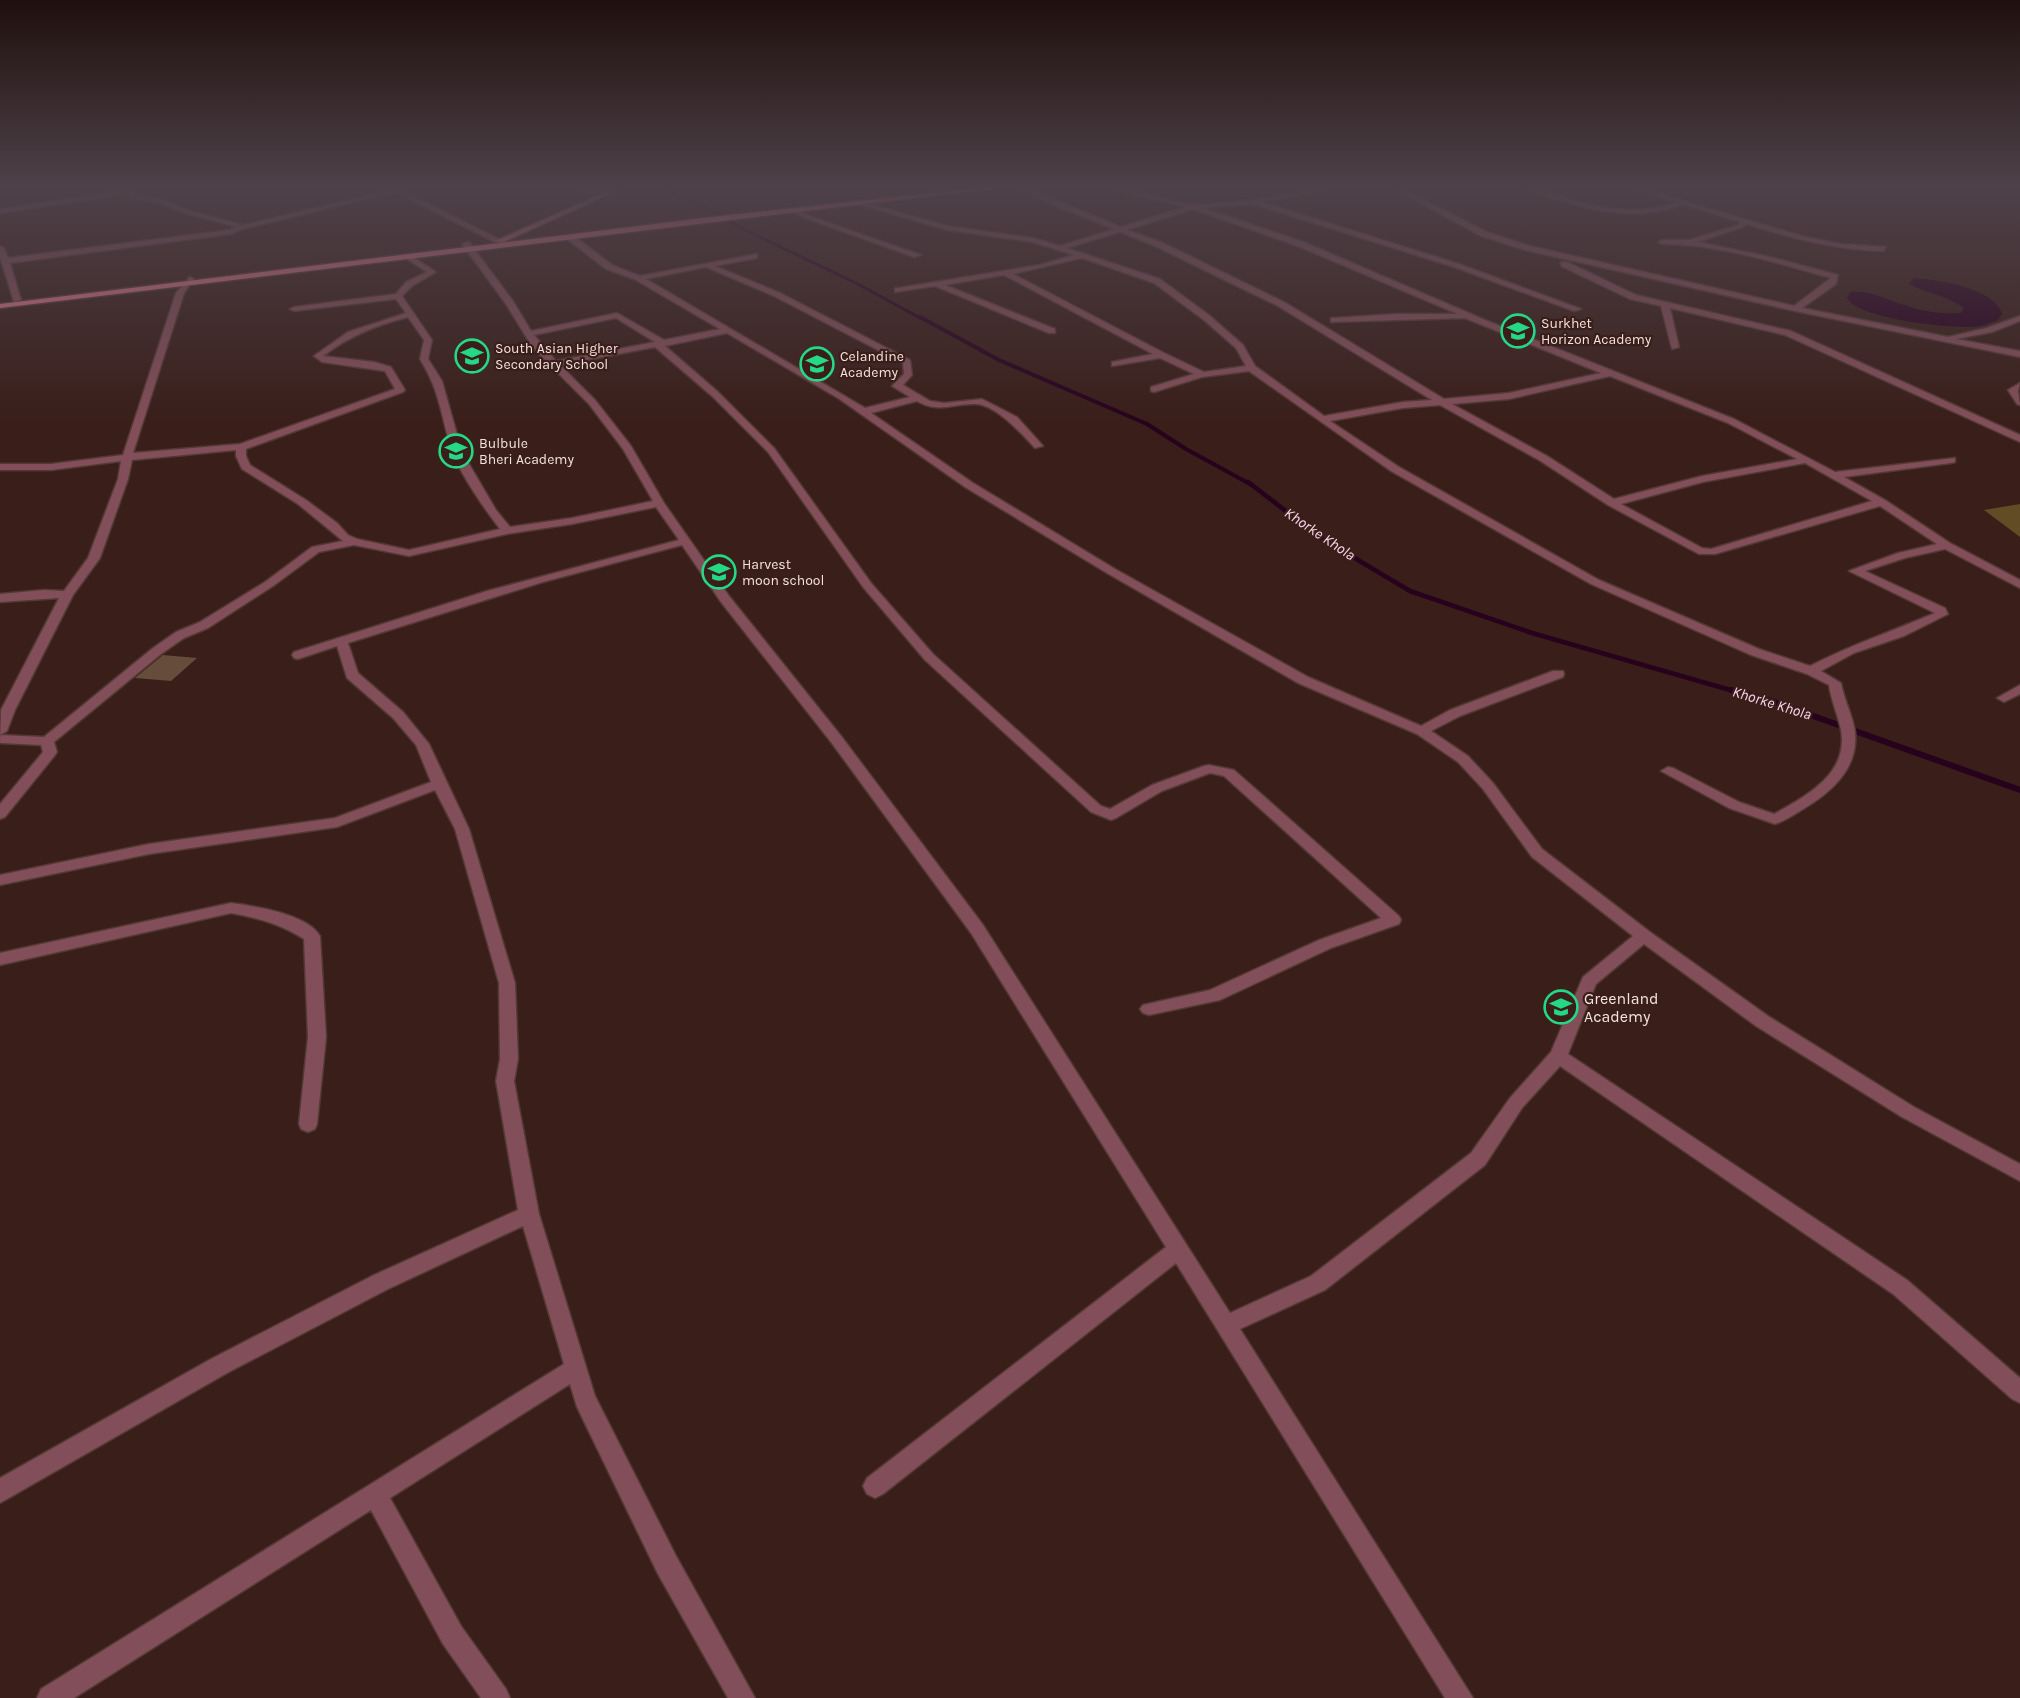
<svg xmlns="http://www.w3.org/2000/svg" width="2020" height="1698" font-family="Karla,sans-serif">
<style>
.green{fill:#614c25}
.water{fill:#28011d}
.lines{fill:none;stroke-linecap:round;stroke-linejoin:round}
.stream-far3{stroke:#28011d;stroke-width:3}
.stream-far2{stroke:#28011d;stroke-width:4}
.stream-far1{stroke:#28011d;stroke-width:4.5}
.stream{stroke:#28011d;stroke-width:6}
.building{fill:#664c3a}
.street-casing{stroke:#533934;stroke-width:3}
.secondary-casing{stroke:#533934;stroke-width:3}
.primary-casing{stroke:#533934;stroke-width:3}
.street{fill:#824e59;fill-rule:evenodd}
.secondary{fill:#b56376;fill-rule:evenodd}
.primary{fill:#dc728b;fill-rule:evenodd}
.labels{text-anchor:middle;stroke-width:4.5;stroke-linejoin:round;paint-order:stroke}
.far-poi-label{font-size:14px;fill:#f5e1dd;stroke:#391e19;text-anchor:start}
.far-water-label{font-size:15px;font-style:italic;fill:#fbd5ec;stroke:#391e19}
.poi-label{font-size:16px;fill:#f5e1dd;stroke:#391e19;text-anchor:start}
</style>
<rect width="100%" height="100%" fill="#391e19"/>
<path class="green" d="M2020 504V537L1984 510Z"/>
<path class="water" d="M1913 278C1936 279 1995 288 2002 314L1998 320C1990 323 1980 327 1971 327 1948 328 1858 319 1847 298L1850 292C1871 290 1885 299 1904 305 1923 312 1941 314 1961 313L1964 308C1947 295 1927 294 1909 284Z"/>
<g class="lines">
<path class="stream-far3" d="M659 187 715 212 743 229 856 283 922 319"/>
<path class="stream-far2" d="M920 317 999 360 1147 424 1186 449 1250 484"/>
<path class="stream-far1" d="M1248 482 1321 538 1410 591 1532 633 1737 692"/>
<path class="stream" d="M1731 690 1774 702 2020 790"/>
</g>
<path class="building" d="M163 655 197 658 171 681 135 678Z"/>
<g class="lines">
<defs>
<path id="street" d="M130 187H136L133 192 136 195 163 200 190 211 243 225 391 190 387 187H395L503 241 496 243 396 192 243 229 231 234 10 263 21 300 14 302 0 257V246L4 248 8 258 229 230 236 227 186 213 160 203 132 198 127 194 0 213V209L127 190Z
M572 187H583L610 194 607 196Z
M1016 187H1024L1121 227 1185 207 1105 187H1115L1193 205 1253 200 1327 187H1340L1262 202 1459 264 1581 309 1574 311 1454 267 1253 204 1203 208 1306 243 1485 320 1734 419 1835 472 1955 458V462L1951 463 1844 477 1885 500 1950 543 2020 580V588L1945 549 1905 558 1865 571 1945 608 1948 614 1904 636 1854 653 1821 671 1841 683C1844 700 1853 716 1855 732 1859 770 1829 794 1800 811 1792 816 1784 821 1775 824L1729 808 1661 771 1668 767 1673 768 1739 802 1774 814C1806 796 1849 774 1841 730 1838 715 1831 700 1829 685L1807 674 1751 655 1591 584 1391 471 1249 371 1202 377 1154 392 1151 391V387L1194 374 1160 358 1112 366V362L1153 354 1004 275 945 285 1055 329V333H1049L935 286 895 292V288H898L1039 265 1074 255 1032 242 947 230 853 202 858 201 948 226 1033 238 1060 246 1114 229 1056 206ZM1193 209 1300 247 1458 314H1396L1334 318H1331V322L1465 318 1601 373 1509 393 1444 399 1284 302 1161 242 1127 230ZM1120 232 1155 246 1278 306 1432 400 1403 402 1324 416 1255 366 1243 345 1210 316 1160 279 1067 248ZM1082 258 1154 283 1204 320 1236 348 1246 366 1204 372 1164 353 1013 274ZM1610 376 1728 423 1797 459 1702 476 1614 499 1547 456 1452 404 1509 399ZM1440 405 1539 460 1608 505 1699 554H1715L1880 506 1937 544 1898 553 1849 571 1935 613C1893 631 1850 645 1810 666L1759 649 1599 580 1399 467 1330 421 1403 408ZM1805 463 1872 501 1711 549 1702 548 1621 504 1703 482Z
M1391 187H1399L1487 232 1530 246 1794 306 1831 278C1776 263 1719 244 1662 244L1658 242 1662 240H1689L1738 225 1740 222 1683 204C1640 221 1598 212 1554 199 1543 195 1529 193 1519 187 1533 186 1546 192 1560 196 1598 208 1638 217 1676 202L1628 187H1637L1802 236 1841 244 1886 247 1883 251C1835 250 1791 238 1746 224L1743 227 1698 242 1770 257 1838 275 1836 284 1802 308 1948 337 1987 328 2020 316V321L1992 332 1956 339 2020 351V357L1795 311 1525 250 1481 236Z
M794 208 809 216 921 255 914 257 805 218 792 211Z
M567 235H573L612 265 640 276 757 254V258L715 266 780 293 910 360 912 375 903 385 930 401 944 403 982 399 1017 417 1043 446 1035 448C1022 434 996 405 976 404 953 403 939 414 917 401L871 413 973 483 1115 569 1308 677 1421 726 1450 710 1553 671H1563L1564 674 1563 677 1460 716 1431 731 1468 756 1493 783 1542 849 1650 932 1768 1016 1914 1107 2020 1164V1181L1902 1117 1756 1026 1644 944 1596 984 1568 1054 1907 1280 2020 1378V1403L2012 1399 1893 1294 1560 1066 1522 1108 1485 1165 1325 1290 1240 1329 1473 1698H1445L1176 1263 883 1494 875 1498 867 1494 863 1486 867 1478 1166 1247 971 933 831 742 721 602 682 545 543 582 348 643 358 673 403 712 429 744 469 829 515 983 518 1059 514 1081 539 1214 595 1396 676 1556 755 1698H728L658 1574 577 1407 570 1384 390 1498 461 1626 506 1689 510 1698H481L443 1644 371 1510 74 1698H37L41 1689 564 1364 523 1226 388 1289 227 1373 0 1503V1478L211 1359 374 1275 518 1210 496 1081 500 1059 499 983 455 829 435 790 337 827 149 854 0 885V875L149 844 335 818 431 782 416 745 393 718 347 678 337 646 298 659 294 658 292 655 294 652 487 591 679 540 656 507 572 524 507 534 409 556 354 545 319 552 273 586 208 628 184 638 161 654 54 742 57 752 55 755 5 817 0 819V804L43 752 41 745 0 743 1 710 59 598 0 602V594L44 590 64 591 88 558 118 479 121 461 51 470H0V464H51L123 455 176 293 190 277 194 279 184 293 133 453 240 444 395 389 385 371 322 362 314 356 348 332 406 313 396 299 294 311 290 309 294 307 396 294 406 282 427 272 407 259 410 255 436 272 412 286 402 296 432 340 428 359 442 381 462 452 496 510 510 527 572 518 653 501 623 449 589 404 533 348 506 304 462 244 469 242 513 301 531 331 617 313 664 340 720 329 636 280 606 269 567 239ZM706 267 774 296 903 363 904 374 892 386 910 397 865 408 646 279ZM408 317 424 340 420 359C441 393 440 414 452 450 458 471 486 511 500 529L409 550 357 539 348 535 337 523 306 500 250 465 246 456V449L403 392 405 390 391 367 374 362 323 356C349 336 377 325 408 317ZM616 318 655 342 556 361 534 335ZM727 333 838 398 965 487 1107 573 1298 683 1417 734 1458 762 1483 789 1532 857 1633 936 1583 977 1551 1052 1510 1098 1471 1153 1311 1276 1230 1313 983 925 841 736 729 596 664 503 631 446 595 400 560 365 655 347 712 396 768 452 863 587 925 660 1091 812 1111 820 1116 818 1162 791 1210 773 1224 776 1381 918 1319 940 1210 990 1143 1005 1140 1009 1143 1013 1149 1015 1220 1000 1331 948 1399 924 1401 920 1399 916 1234 770 1209 765 1204 766 1152 785 1110 809 1101 806 933 654 871 583 774 448 718 392 665 346ZM236 450V456L242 469 298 504 343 541 312 547 265 582 200 622 176 632 153 648 44 737 0 735 7 731 15 710 73 595 100 558 128 479 132 460Z
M1561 262H1567L1636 295 1791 331 2020 435V442L1785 335 1670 308 1679 347 1672 349 1661 306 1630 299 1561 266Z
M2020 383 2018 391 2020 405 2017 404 2008 390Z
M2020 685V694L2004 702 1997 698Z
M231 903C254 906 307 914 320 936L326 1037 317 1124 315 1129 308 1132 301 1129 299 1124 308 1037 304 939C281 924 258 918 231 913L0 965V953Z"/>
<path id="secondary" d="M617 187H625L502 243 495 241Z"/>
<path id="primary" d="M987 187H1006L0 308V304L720 216Z"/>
</defs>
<use href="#street" class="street-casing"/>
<use href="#secondary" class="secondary-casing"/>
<use href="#primary" class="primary-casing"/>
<use href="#street" class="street"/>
<use href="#secondary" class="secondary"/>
<use href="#primary" class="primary"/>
</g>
<linearGradient id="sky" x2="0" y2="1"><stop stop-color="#1f100e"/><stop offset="0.44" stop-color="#4e4149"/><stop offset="1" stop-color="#4e4149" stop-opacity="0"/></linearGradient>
<rect width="2020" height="424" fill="url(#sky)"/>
<defs>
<symbol id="school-ring" viewBox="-11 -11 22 22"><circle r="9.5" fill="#391e19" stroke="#25d886" stroke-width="1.5"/><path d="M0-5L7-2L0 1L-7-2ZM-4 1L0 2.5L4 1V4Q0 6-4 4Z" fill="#25d886"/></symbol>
</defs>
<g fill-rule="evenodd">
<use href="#school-ring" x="1499" y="312" width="38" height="38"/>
<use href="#school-ring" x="453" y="337" width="38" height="38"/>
<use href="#school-ring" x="798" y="345" width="38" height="38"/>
<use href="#school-ring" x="437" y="432" width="38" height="38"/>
<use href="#school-ring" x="700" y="553" width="38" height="38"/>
<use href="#school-ring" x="1542" y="988" width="38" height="38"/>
</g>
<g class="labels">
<g class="far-poi-label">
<text x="1541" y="328">Surkhet<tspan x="1541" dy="16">Horizon Academy</tspan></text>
<text x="495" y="353">South Asian Higher<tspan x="495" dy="16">Secondary School</tspan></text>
<text x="840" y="361">Celandine<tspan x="840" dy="16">Academy</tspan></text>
<text x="479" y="448">Bulbule<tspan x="479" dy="16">Bheri Academy</tspan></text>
<text x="742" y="569">Harvest<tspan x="742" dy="16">moon school</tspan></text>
</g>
<g class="far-water-label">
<text transform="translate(1320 534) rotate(34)" y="5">Khorke Khola</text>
<text transform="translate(1772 703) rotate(17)" y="5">Khorke Khola</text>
</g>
<g class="poi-label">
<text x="1584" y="1004">Greenland<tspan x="1584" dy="18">Academy</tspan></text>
</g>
</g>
</svg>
